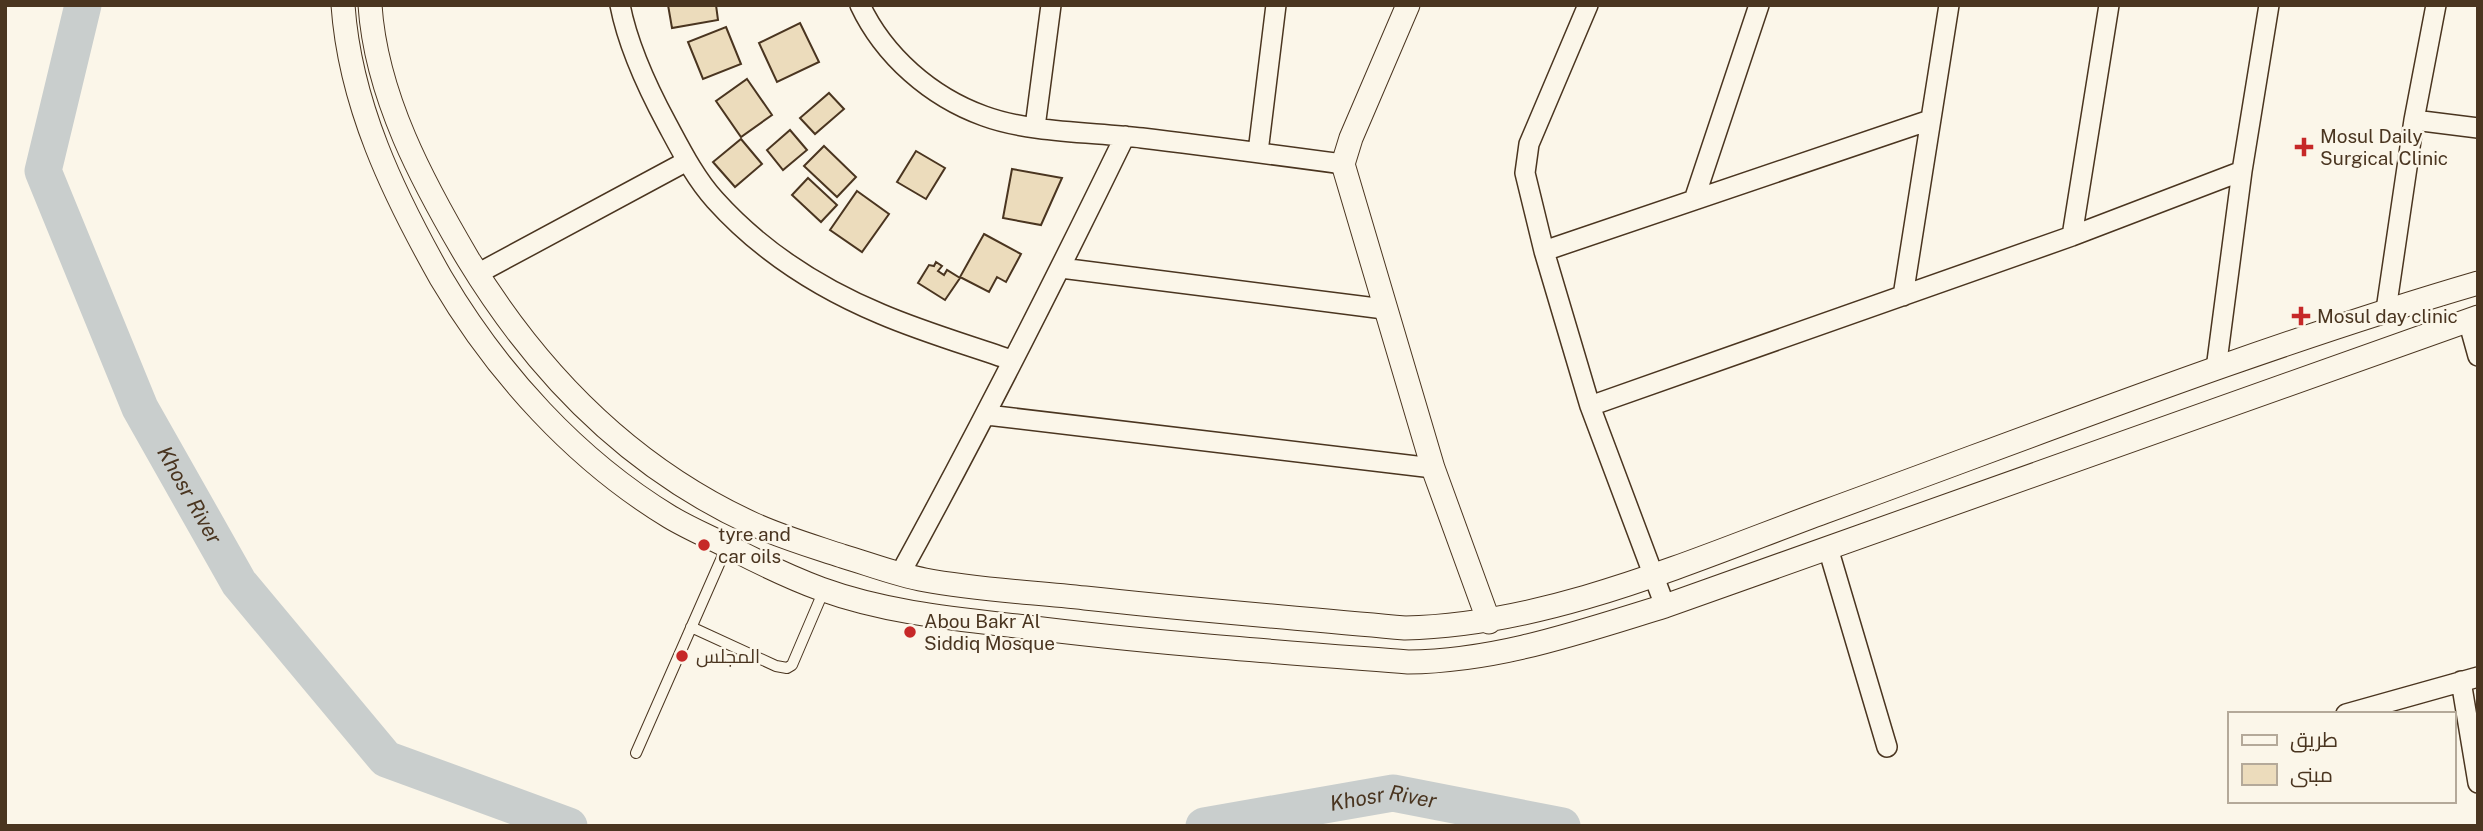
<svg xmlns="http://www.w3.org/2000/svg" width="2483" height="831" font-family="'Public Sans',Cairo,sans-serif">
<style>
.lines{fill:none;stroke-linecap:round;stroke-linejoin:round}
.river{stroke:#c9cecd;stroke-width:37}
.building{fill:#ecdcbc;stroke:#4a3520;stroke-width:2}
.service-casing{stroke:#4a3520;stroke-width:12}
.minor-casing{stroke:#4a3520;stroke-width:22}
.tertiary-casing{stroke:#4a3520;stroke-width:25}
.service{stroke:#fbf6e9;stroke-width:10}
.minor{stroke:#fbf6e9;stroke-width:19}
.tertiary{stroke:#fbf6e9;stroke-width:23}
.poi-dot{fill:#c62828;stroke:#fbf6e9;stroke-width:2.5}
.labels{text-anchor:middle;stroke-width:5;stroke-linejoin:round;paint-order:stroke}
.poi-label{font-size:19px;fill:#4a3520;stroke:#fbf6e9;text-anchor:start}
.water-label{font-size:21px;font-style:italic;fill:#4a3520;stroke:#fbf6e9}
</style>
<rect width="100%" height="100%" fill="#fbf6e9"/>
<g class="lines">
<g class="river">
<path id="s1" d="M83 5 43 171 140 408 239 583 386 759 569 826"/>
<path id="s2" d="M1204 826 1393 793 1562 826"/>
</g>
</g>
<path class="building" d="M668 5H716L718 20 672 28Z
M800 23 819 62 777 82 759 43Z
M726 27 741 64 703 79 688 42Z
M747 79 772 115 741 137 716 101Z
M829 93 844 109 815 134 800 118Z
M790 130 807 150 783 170 767 150Z
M741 139 762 164 735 187 713 162Z
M824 146 856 177 837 197 804 166Z
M916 151 945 168 926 199 897 182Z
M1012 169 1062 178 1041 225 1003 218Z
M808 178 837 205 821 222 792 195Z
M857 191 889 214 862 252 830 230Z
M984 234 1021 254 1006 282 997 277 989 292 960 277Z
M936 262 942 266 938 271 944 275 947 270 960 278 945 300 918 283 929 265 934 266Z"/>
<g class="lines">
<defs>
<path id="service" d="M691 627 776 666 787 668 792 665 824 590
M636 753 727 546"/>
<path id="minor" d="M620 5C628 46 647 87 667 124 681 150 695 178 715 200 760 250 819 288 881 314 923 332 968 345 1011 360
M860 5C884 56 931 97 984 116 1030 133 1093 132 1142 138 1209 146 1276 155 1343 164
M1588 5 1529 144 1525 173 1544 251 1590 406 1665 606
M2414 120 2478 128
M1035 127 1051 5
M1258 152 1276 5
M1694 200 1759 5
M2072 236 2109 5
M1544 251 1930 120
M1061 268 1384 309
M477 274 687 161
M1903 296 1949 5
M2386 310 2414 120 2436 5
M2468 320 2478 356
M2216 369 2242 171 2269 5
M1590 406 2072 236 2242 171
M987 415 1433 468
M1828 548 1887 747
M900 574C979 430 1053 284 1125 136
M2461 681 2478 783
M2346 714 2478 677"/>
<path id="tertiary" d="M343 5C350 104 393 193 441 278 497 373 576 460 670 517 690 529 712 538 733 549 762 564 791 578 821 589 887 613 957 619 1026 627 1153 643 1280 652 1408 662 1498 661 1580 632 1665 606L2478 317
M370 5C376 96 423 183 468 259 538 374 631 468 753 524 781 537 812 546 842 556 869 564 897 575 925 580 977 590 1032 592 1085 598 1192 610 1299 618 1405 628 1548 625 1691 561 1824 512 2041 433 2256 348 2478 283
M1408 5 1351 138 1343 164 1433 468 1489 622"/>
</defs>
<use href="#service" class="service-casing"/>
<use href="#minor" class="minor-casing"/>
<use href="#tertiary" class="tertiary-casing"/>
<use href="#service" class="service"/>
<use href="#minor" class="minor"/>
<use href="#tertiary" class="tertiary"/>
</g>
<g class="poi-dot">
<path d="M2300.5 136.5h7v7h7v7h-7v7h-7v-7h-7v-7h7z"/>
<path d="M2297.5 305.5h7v7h7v7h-7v7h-7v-7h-7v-7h7z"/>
<circle cx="704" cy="545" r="7"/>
<circle cx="910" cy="632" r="7"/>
<circle cx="682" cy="656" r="7"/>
</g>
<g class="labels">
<g class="poi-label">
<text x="2320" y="143">Mosul Daily<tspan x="2320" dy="22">Surgical Clinic</tspan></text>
<text x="2317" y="323">Mosul day clinic</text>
<text x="718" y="541">tyre and<tspan x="718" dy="22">car oils</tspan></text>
<text x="924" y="628">Abou Bakr Al<tspan x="924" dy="22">Siddiq Mosque</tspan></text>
<text x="696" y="663">المجلس</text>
</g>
<g class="water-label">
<text dy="7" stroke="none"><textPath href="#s1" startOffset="527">Khosr River</textPath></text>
<text dy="7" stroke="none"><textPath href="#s2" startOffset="182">Khosr River</textPath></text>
</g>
</g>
<rect width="2483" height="831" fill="none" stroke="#4a3520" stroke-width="14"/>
<rect x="2228" y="712" width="228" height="91" fill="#fbf6e9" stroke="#b4a999" stroke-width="2"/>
<rect x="2242" y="735" width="35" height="10" fill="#fbf6e9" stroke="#b4a999" stroke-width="2"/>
<text x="2290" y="747" font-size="21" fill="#4a3520">طريق</text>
<rect x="2242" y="764" width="35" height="21" fill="#ecdcbc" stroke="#b4a999" stroke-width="2"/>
<text x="2290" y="782" font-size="21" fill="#4a3520">مبنى</text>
</svg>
